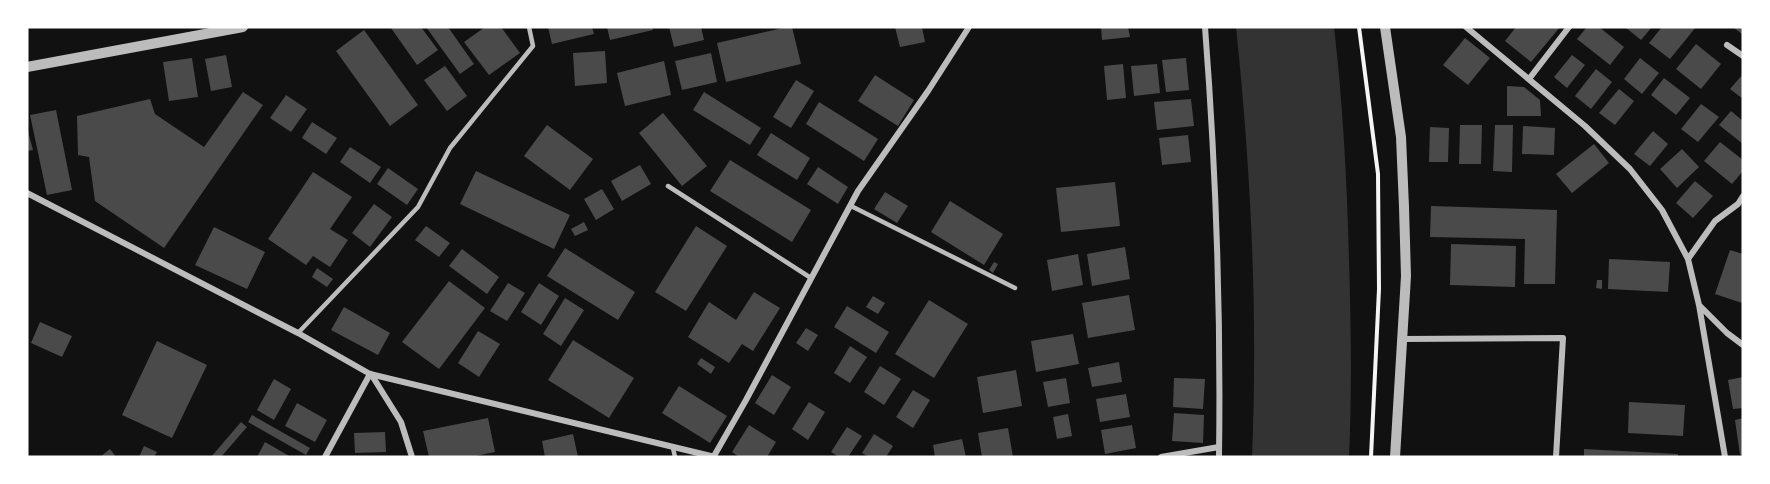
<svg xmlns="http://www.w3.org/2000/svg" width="1770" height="484" font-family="'Work Sans',sans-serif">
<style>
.water{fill:#333}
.building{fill:#4a4a4a}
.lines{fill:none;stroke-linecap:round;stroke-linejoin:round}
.path{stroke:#f5f5f5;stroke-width:4}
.service{stroke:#bcbcbc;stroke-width:4.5}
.minor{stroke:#bcbcbc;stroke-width:6}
.tertiary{stroke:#bcbcbc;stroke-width:10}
</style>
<rect width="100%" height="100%" fill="#111"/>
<path class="water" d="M1236 27H1334C1343 105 1347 182 1349 260 1351 326 1352 391 1349 457H1252C1258 314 1251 170 1236 27Z"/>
<path class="building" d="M393 27H421L438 50 417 65 391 28Z
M426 27H448L474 64 460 74Z
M485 27H501L520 53 489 75 464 42Z
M548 27H592L594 34 552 44Z
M607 27H652L653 30 610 40Z
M669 27H701L704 40 674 47Z
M787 27H792L801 64 726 82 717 43Z
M895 27H922L925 42 900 47Z
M1101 27H1128L1130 37 1102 40Z
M1516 27H1560L1531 62 1505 41Z
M1587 27H1599L1624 47 1610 65 1577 39Z
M1625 27H1652L1641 40Z
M1662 27H1696L1670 59 1649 43Z
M1733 27H1743V35Z
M364 30 418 105 390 126 336 51Z
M1465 38 1490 58 1468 85 1443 65Z
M1696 44 1721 64 1701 89 1676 69Z
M605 51 607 83 575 86 573 53Z
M711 53 717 82 682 90 675 61Z
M226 55 232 87 211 91 205 59Z
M1572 55 1585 65 1567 88 1554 77Z
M192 58 198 97 169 101 163 62Z
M1186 58 1189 90 1166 92 1162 60Z
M1640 58 1659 73 1642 94 1624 79Z
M664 61 671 95 625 106 617 73Z
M1123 64 1126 98 1107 100 1104 66Z
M1157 64 1160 93 1134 96 1131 66Z
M445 66 467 96 447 111 424 80Z
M1596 69 1612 82 1591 109 1575 96Z
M1743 74V99L1730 89Z
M875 75 914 100 898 126 858 101Z
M1664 78 1690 98 1676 115 1651 95Z
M796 80 814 91 791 128 773 117Z
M1507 86 1524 87 1540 100 1541 116H1507Z
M1619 89 1634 101 1615 125 1599 113Z
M243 92 263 105 164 248 95 201 89 157 78 155 77 116 150 99 155 114 204 147Z
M704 92 761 128 750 145 693 110Z
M286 95 307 109 291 132 270 118Z
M1191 99 1194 126 1157 130 1154 102Z
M819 102 878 139 864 161 806 124Z
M1701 104 1719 117 1698 142 1681 129Z
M56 110 72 190 47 195 30 115Z
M1731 111 1743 121V144L1719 125Z
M663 113 707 166 682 186 639 133Z
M312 122 337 138 326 154 302 138Z
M547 125 593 159 570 190 524 156Z
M1460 125H1482L1481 164H1459Z
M1495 125H1513L1512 172 1493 171Z
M1523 126 1555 128 1554 155 1522 154Z
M1430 127 1449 128 1448 162H1429Z
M27 128 33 150 27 151Z
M1653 131 1668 144 1650 166 1634 154Z
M771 133 810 158 797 180 757 155Z
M1188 135 1191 162 1162 165 1159 138Z
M1720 142 1743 160V171L1732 184 1704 161Z
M1594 144 1609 163 1572 193 1556 174Z
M350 147 381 167 370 183 340 162Z
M1682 149 1699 167 1677 188 1660 169Z
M730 160 811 210 792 242 710 191Z
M640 165 651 184 622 201 611 181Z
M818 167 848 187 838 204 807 184Z
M388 168 418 189 407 205 377 184Z
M476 171 570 215 554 249 460 204Z
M313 172 352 197 330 229 348 240 330 267 313 256 306 265 268 239Z
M1695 181 1713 196 1693 218 1676 203Z
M1115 182 1120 226 1061 232 1056 188Z
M602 189 614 209 596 220 584 199Z
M885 192 908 206 897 223 874 209Z
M950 201 1003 234 984 265 931 232Z
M374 204 392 217 370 247 352 233Z
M1431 206 1557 210 1555 284H1524L1525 239 1430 237Z
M584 222 588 230 575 236 571 229Z
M426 226 450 243 439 257 415 240Z
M696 226 727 246 686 311 655 292Z
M214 227 265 252 247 289 195 265Z
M1451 244 1516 246 1515 287 1450 285Z
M1125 247 1130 279 1092 286 1087 254Z
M565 248 635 292 618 320 547 276Z
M462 249 499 277 487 294 449 266Z
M1730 250 1743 254 1742 303 1715 294Z
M1078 254 1083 285 1052 291 1047 260Z
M1609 259 1670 262 1668 292 1608 289Z
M994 262 998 264 993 273 989 270Z
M317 268 333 279 327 287 312 277Z
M1597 280H1602V289L1596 288Z
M449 281 485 308 439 369 402 342Z
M508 283 525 293 507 321 490 311Z
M539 283 559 296 541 325 521 312Z
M754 292 780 308 753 351 742 344 729 363 688 337 709 302 736 320Z
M1129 295 1135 330 1088 338 1082 303Z
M873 296 885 303 878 314 866 307Z
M565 298 584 310 561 346 543 334Z
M929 300 968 324 934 378 895 354Z
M847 306 889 332 876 353 834 327Z
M344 307 390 333 378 355 331 330Z
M40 322 72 336 62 357 31 343Z
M806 328 818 335 808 351 796 343Z
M478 331 500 344 479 377 458 363Z
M1073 334 1079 364 1036 372 1031 341Z
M573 340 634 378 609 418 548 380Z
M157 341 207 365 172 438 122 415Z
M850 346 867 357 850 383 834 373Z
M701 358 715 367 711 374 697 364Z
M1119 362 1122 382 1092 387 1088 368Z
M880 366 901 379 884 405 864 392Z
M1016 370 1022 406 983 413 977 377Z
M772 375 791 387 774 415 755 403Z
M1743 377V408L1733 409 1728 380Z
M1066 378 1070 403 1048 407 1043 382Z
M1174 378 1205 379 1203 409 1173 407Z
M274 379 291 389 274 420 257 410Z
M679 386 727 416 710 443 662 413Z
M913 390 930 400 913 428 896 417Z
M1126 394 1130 417 1100 422 1096 399Z
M809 402 825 412 808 440 792 429Z
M1629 402 1685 405 1683 436 1628 433Z
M297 403 327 420 315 442 285 426Z
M1174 413 1204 415 1203 443 1172 441Z
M1068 414 1072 436 1057 439 1053 417Z
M252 415 310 448 306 455 248 422Z
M488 418 495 452 471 457H429L423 431Z
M1743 418V454L1740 455 1735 420Z
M241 422 247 427 221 457H211Z
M749 425 776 442 767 457H739L732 452Z
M1132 425 1136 448 1105 454 1101 430Z
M847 427 862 436 848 457H839L831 452Z
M1008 428 1013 457H982L978 433Z
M385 432 386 452 355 453 354 433Z
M573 434 578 457H545L542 441Z
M874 434 893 446 886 457H869L862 453Z
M962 439 966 457H935L933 445Z
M265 442 291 457H257Z
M144 446 157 452 154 457H139Z
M110 449 116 457H100Z
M1584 449 1678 454V457H1584Z"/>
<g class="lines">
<path class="path" d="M1359 27 1378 174 1379 289 1371 457"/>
<path class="service" d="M668 186 811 278
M851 206 1015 288
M298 333 418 207 450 148 533 46 529 27
M673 448 675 457"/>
<path class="minor" d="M1205 27C1216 170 1221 313 1219 457
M1466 27 1585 126 1630 169 1662 210 1688 259 1699 305 1725 457
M1727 45 1743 56
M1529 79 1569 27
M27 193 298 333 370 374 715 457
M1688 259 1715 221 1738 204 1743 196
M1699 305 1727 333 1743 345
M1402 339 1563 338 1556 457
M371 374 401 422 412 457
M714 456 746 400 858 191 928 91 969 27
M325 457 370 374
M1161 457 1219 447"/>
<path class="tertiary" d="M1385 27 1401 137 1404 207 1406 276 1395 457
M27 67 243 27"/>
</g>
<rect width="1770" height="484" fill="none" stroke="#ffffff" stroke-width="57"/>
</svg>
